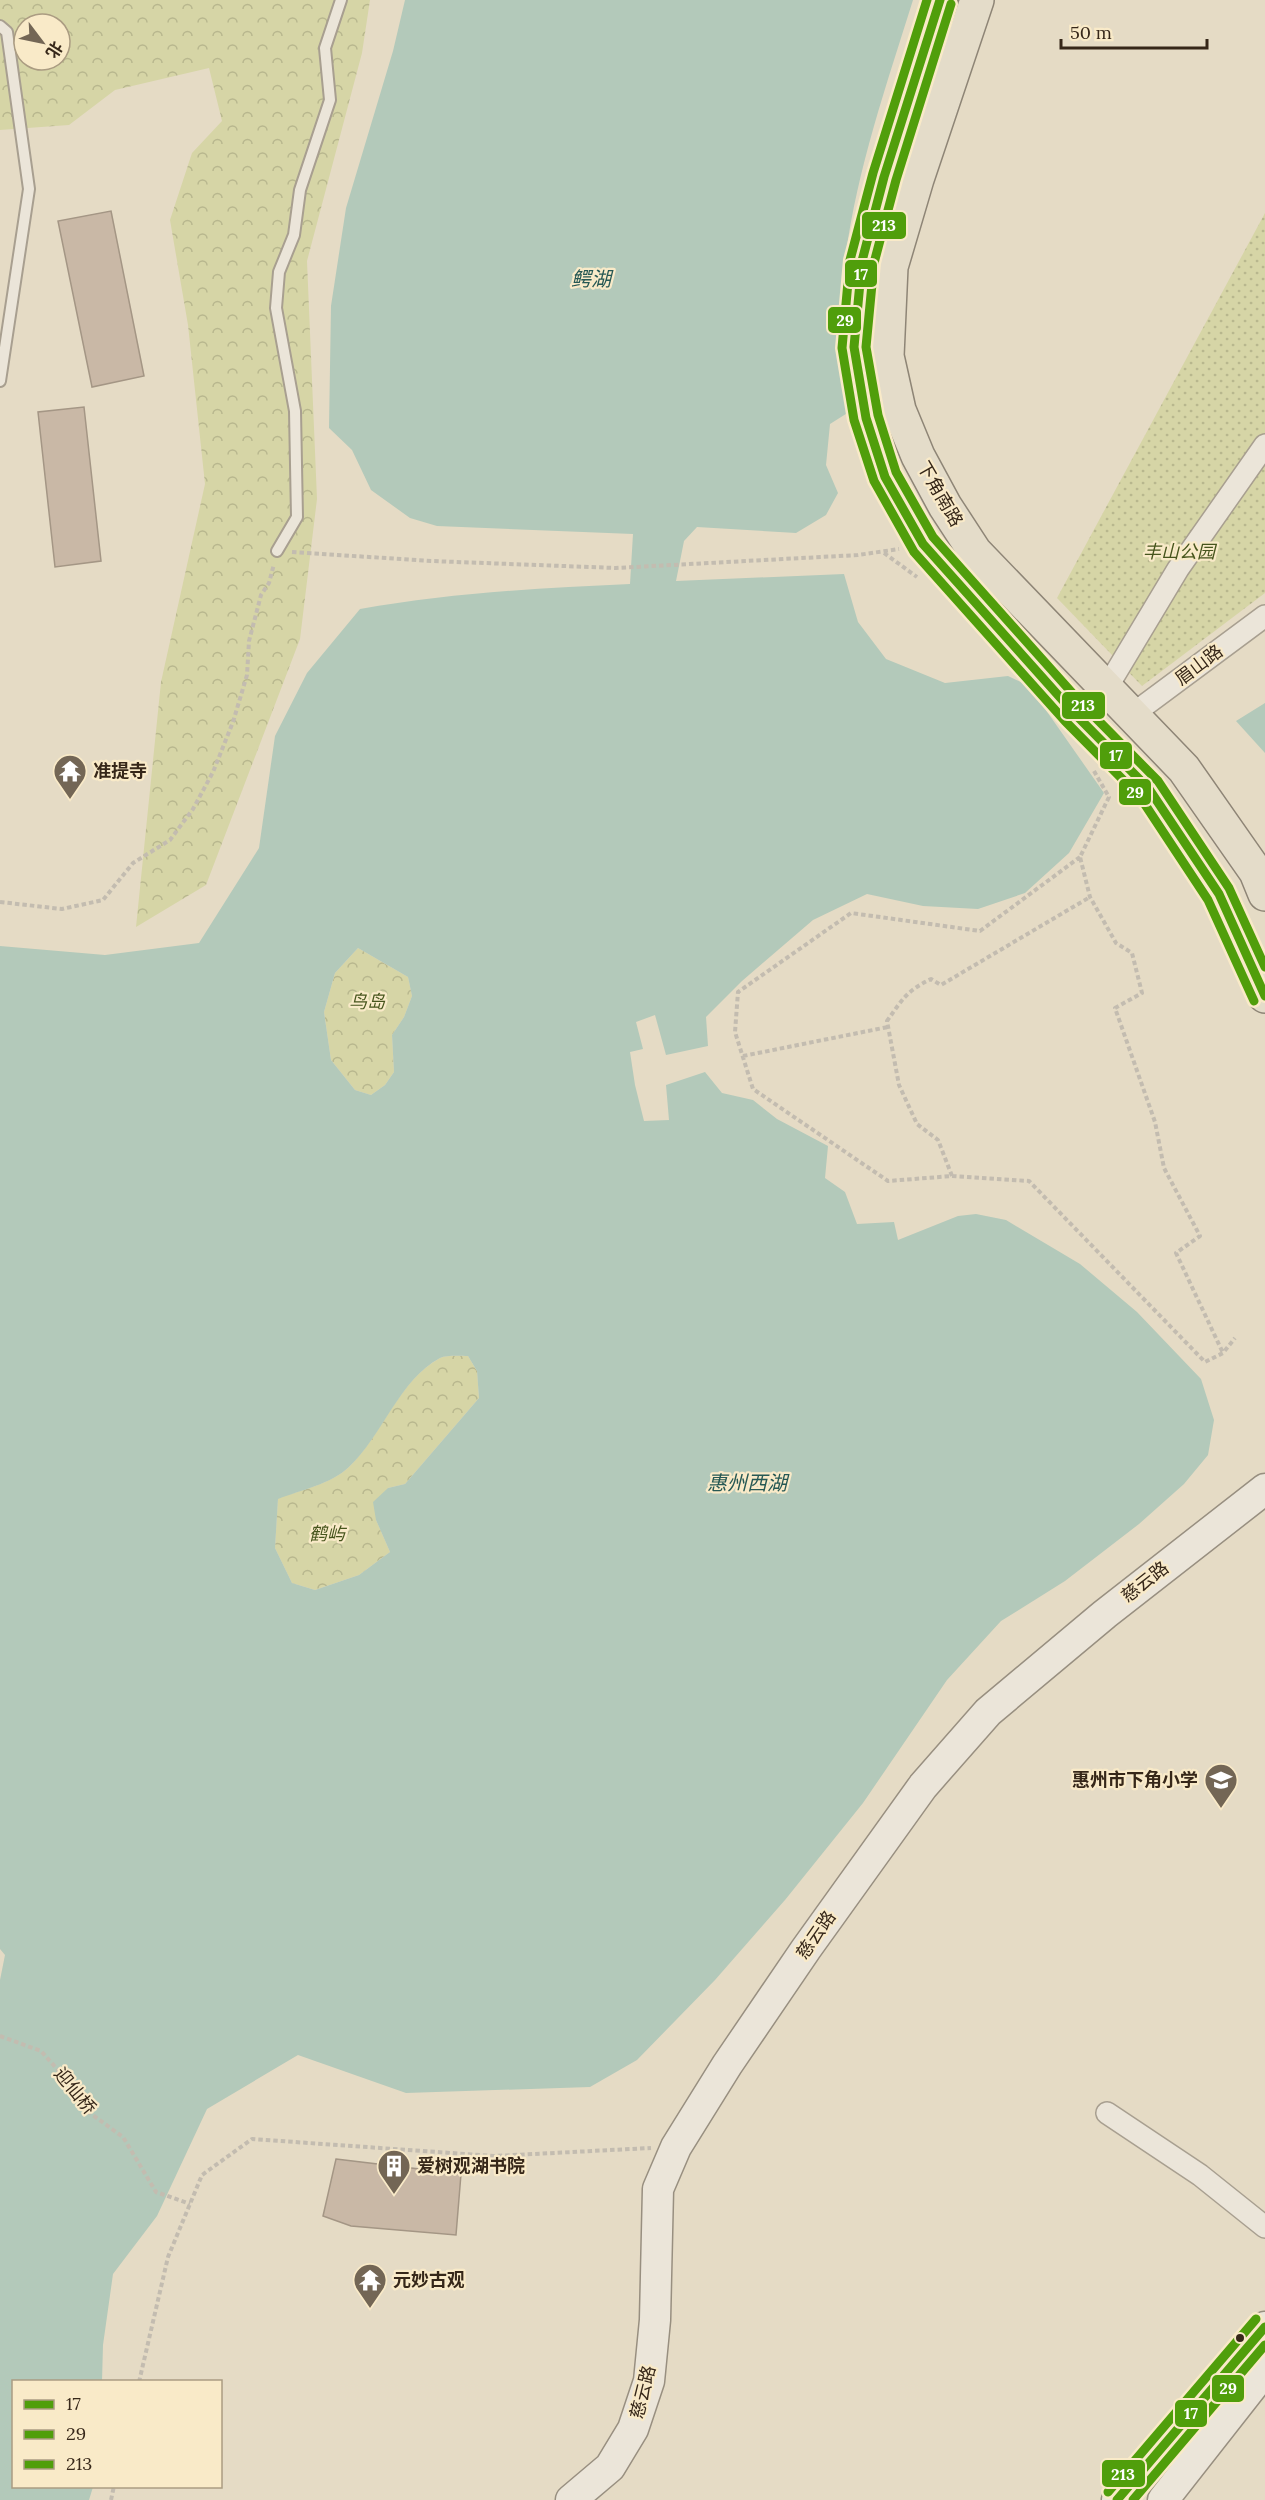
<svg xmlns="http://www.w3.org/2000/svg" width="1265" height="2500" font-family="Lora,'Noto Sans SC',serif">
<style>
.forest{fill:url(#forest-crowns);fill-rule:evenodd}
.park{fill:url(#park-dots)}
.water{fill:#b3c9ba;fill-rule:evenodd}
.building{fill:#c9b8a6;stroke:#a49685;stroke-width:1.5}
.lines{fill:none;stroke-linecap:round;stroke-linejoin:round}
.lane-casing{stroke:#a89f90;stroke-width:14}
.street-casing{stroke:#a89f90;stroke-width:24}
.secondary-casing{stroke:#988f80;stroke-width:33}
.primary-casing{stroke:#8e8576;stroke-width:36}
.path{stroke:#c3bcb0;stroke-width:4;stroke-dasharray:4.5 3;stroke-linecap:butt}
.lane{stroke:#ebe5d9;stroke-width:10}
.street{stroke:#ebe5d9;stroke-width:21}
.secondary{stroke:#ebe5d9;stroke-width:30}
.primary{stroke:#e4dcc9;stroke-width:33}
.bus-1-casing{stroke:#f9eac8;stroke-width:14}
.bus-2-casing{stroke:#f9eac8;stroke-width:14}
.bus-3-casing{stroke:#f9eac8;stroke-width:14}
.bus-1{stroke:#509e0b;stroke-width:9}
.bus-2{stroke:#509e0b;stroke-width:9}
.bus-3{stroke:#509e0b;stroke-width:9}
.bus-dot{fill:#362719;stroke:#f9eac8;stroke-width:2}
.labels{text-anchor:middle;stroke-width:4.5;stroke-linejoin:round;paint-order:stroke}
.street-label{font-size:18px;fill:#362719;stroke:#f9eac8}
.park-label{font-size:18px;font-style:italic;fill:#47551d;stroke:#f9eac8}
.poi-label{font-size:18px;font-weight:bold;fill:#362719;stroke:#f9eac8;text-anchor:start}
.water-label{font-size:20px;font-style:italic;fill:#265854;stroke:#f9eac8}
.line-badge{stroke:#f9eac8;stroke-width:2}
.badge-label{font-size:16px;text-anchor:middle;font-weight:bold;fill:#fff}
</style>
<defs>
<pattern id="forest-crowns" width="20" height="18" patternUnits="userSpaceOnUse" patternTransform="scale(1.5)"><rect width="20" height="18" fill="#d6d5a6"/><path d="M2 6a3 3 0 1 1 6 0M12 15a3 3 0 1 1 6 0" fill="none" stroke="#b8b78e"/></pattern>
<pattern id="park-dots" width="8" height="8" patternUnits="userSpaceOnUse" patternTransform="scale(1.5)"><rect width="8" height="8" fill="#d6d5a6"/><path d="M2 2h.1M6 6h.1" fill="none" stroke="#b8b78e" stroke-width="1.8" stroke-linecap="round"/></pattern>
</defs>
<rect width="100%" height="100%" fill="#e5dbc5"/>
<path class="forest" d="M0 0H370L362 53 307 261 317 499 300 639 206 885 136 927 161 682 205 484 188 325 170 220 192 153 222 121 209 68 115 90 69 125 0 130ZM24 24H60V60H24Z
M358 948 408 977 412 996 404 1017 392 1035 394 1072 385 1085 371 1095 355 1090 331 1060 324 1012 335 973Z
M468 1356 477 1371 479 1398 405 1484 388 1488 376 1520 390 1552 359 1575 315 1590 292 1583 275 1548 278 1498C301 1490 331 1484 349 1467 383 1434 398 1381 440 1358 447 1355 460 1356 468 1356Z"/>
<path class="park" d="M1265 213V593L1142 686 1057 598Z"/>
<path class="water" d="M405 0H913C883 96 849 192 842 293 840 332 846 373 849 412L830 424 826 465 838 493 826 515 796 533 697 527 684 541 676 581 844 574 858 622 886 659 945 683 1008 676 1029 686 1104 793 1069 853 1025 893 978 909 923 906 867 894 813 920 742 981 706 1017 708 1046 666 1055 655 1015 636 1022 643 1049 630 1052 635 1085 644 1121 669 1120 666 1085 705 1072 722 1093 753 1100 777 1119 828 1146 825 1178 845 1192 857 1224 894 1222 898 1240 958 1216 976 1214 1006 1220 1080 1264 1137 1312 1201 1379 1214 1420 1208 1455 1184 1484 1139 1524 1065 1581 1001 1621 947 1680 863 1803 785 1900 715 1980 637 2060 590 2087 406 2093 298 2055 207 2109 157 2216 113 2274 103 2345 102 2381 14 2382V2486L93 2487 89 2500H0V1980L5 1955 0 1949V946L105 955 199 943 259 848 275 736 307 673 360 609C450 593 539 588 630 584L633 534 437 526 410 518 371 490 352 450 329 428 331 306 346 208 393 51ZM358 948 408 977 412 996 404 1017 392 1035 394 1072 385 1085 371 1095 355 1090 331 1060 324 1012 335 973ZM468 1356 477 1371 479 1398 405 1484 388 1488 373 1502 376 1520 390 1552 359 1575 315 1590 292 1583 275 1548 278 1499C301 1490 331 1484 349 1467 383 1435 399 1380 440 1358 447 1355 460 1356 468 1356Z
M1265 703V753L1236 721Z"/>
<path class="building" d="M111 211 144 376 92 387 58 221Z
M84 407 101 561 55 567 38 412Z
M336 2159 461 2174 456 2235 351 2226 323 2216Z"/>
<g class="lines">
<defs>
<path id="lane" d="M0 26 7 32 29 189 0 381
M277 551 297 517 295 411 276 308 279 272 294 235 300 190 330 100 325 48 341 0"/>
<path id="street" d="M1106 689 1178 569 1265 445
M1133 714 1265 616
M1107 2113 1200 2175 1265 2227"/>
<path id="secondary" d="M571 2500 610 2467 633 2429 649 2381 655 2320 658 2189 676 2147 727 2065 806 1949 923 1786 988 1712 1105 1614 1265 1489
M1117 2500 1265 2327
M1163 2500 1265 2370"/>
<path id="primary" d="M940 0 884 177 862 261 854 347 866 418 885 477 923 544 1074 713 1149 789 1219 894 1265 996
M977 0 917 179 891 267 887 356 899 410 918 456 945 506 975 552 1184 769 1256 872 1265 894"/>
</defs>
<use href="#lane" class="lane-casing"/>
<use href="#street" class="street-casing"/>
<use href="#secondary" class="secondary-casing"/>
<use href="#primary" class="primary-casing"/>
<path class="path" d="M292 552 431 561 616 568 858 555 899 549
M884 553 917 577
M1094 771 1109 797 1080 857 1090 897 1116 943 1132 953 1142 993 1115 1008 1155 1122 1164 1168 1200 1236 1176 1253 1223 1353
M1080 857 980 931 851 913 738 992 735 1032 753 1089 888 1181 952 1176 1029 1181 1205 1362 1223 1353 1235 1338
M0 902 62 909 103 900 133 863 170 840 193 809 213 772 233 722 247 675 249 641 261 595 269 583 274 564
M743 1056 888 1027
M952 1176 938 1140 917 1124 899 1085 887 1021C902 1000 906 991 931 979L941 985 1090 897
M0 2036 41 2051 66 2079 87 2111 123 2137 156 2192 190 2204
M139 2382 168 2257 202 2175 252 2139 494 2156 651 2148
M111 2500 114 2486"/>
<use href="#lane" class="lane"/>
<use href="#street" class="street"/>
<use href="#secondary" class="secondary"/>
<use href="#primary" class="primary"/>
<defs>
<path id="bus-1" d="M940 0 884 177 862 261 854 347 866 418 885 477 923 544 1074 713 1149 789 1219 894 1265 996
M1117 2500 1265 2327"/>
<path id="bus-2" d="M927 0 873 173 850 260 842 348 854 420 874 481 914 552 1065 721 1140 797 1208 900 1254 1001
M1133 2500 1265 2345"/>
<path id="bus-3" d="M951 4 896 180 874 263 866 347 878 415 896 472 933 537 1083 705 1158 781 1229 888 1265 967
M1108 2492 1256 2319"/>
</defs>
<use href="#bus-1" class="bus-1-casing"/>
<use href="#bus-2" class="bus-2-casing"/>
<use href="#bus-3" class="bus-3-casing"/>
<use href="#bus-1" class="bus-1"/>
<use href="#bus-2" class="bus-2"/>
<use href="#bus-3" class="bus-3"/>
</g>
<defs>
<symbol id="temple-pin" viewBox="-11 -11 22 30"><path d="M0 17L-7.5 6A9.5 9.5 0 1 1 7.5 6Z" fill="#736655" stroke="#f9eac8"/><path d="M0-6L5-2H3V0L6.5 2.5H4V6H1.5V3h-3V6H-4V2.5H-6.5L-3 0V-2H-5Z" fill="#fff"/></symbol>
<symbol id="school-pin" viewBox="-11 -11 22 30"><path d="M0 17L-7.5 6A9.5 9.5 0 1 1 7.5 6Z" fill="#736655" stroke="#f9eac8"/><path d="M0-5L7-2L0 1L-7-2ZM-4 1L0 2.5L4 1V4Q0 6-4 4Z" fill="#fff"/></symbol>
<symbol id="building-pin" viewBox="-11 -11 22 30"><path d="M0 17L-7.5 6A9.5 9.5 0 1 1 7.5 6Z" fill="#736655" stroke="#f9eac8"/><path d="M-4-6H4V6H1V3H-1V6H-4ZM-2.5-4.3h1.7v1.8h-1.7ZM.8-4.3h1.7v1.8H.8ZM-2.5-1h1.7V.8h-1.7ZM.8-1h1.7V.8H.8Z" fill="#fff"/></symbol>
</defs>
<g fill-rule="evenodd">
<use href="#temple-pin" x="51" y="752" width="38" height="52"/>
<use href="#school-pin" x="1202" y="1761" width="38" height="52"/>
<use href="#building-pin" x="375" y="2147" width="38" height="52"/>
<use href="#temple-pin" x="351" y="2261" width="38" height="52"/>
</g>
<circle class="bus-dot" cx="1240" cy="2338" r="5"/>
<g class="labels">
<g class="street-label">
<text transform="translate(940 494) rotate(60)" y="6">下角南路</text>
<text transform="translate(1199 665) rotate(-37)" y="6">眉山路</text>
<text transform="translate(1145 1582) rotate(-38)" y="6">慈云路</text>
<text transform="translate(816 1935) rotate(-55)" y="6">慈云路</text>
<text transform="translate(75 2091) rotate(51)" y="6">迎仙桥</text>
<text transform="translate(643 2392) rotate(-76)" y="6">慈云路</text>
</g>
<g class="park-label">
<text x="1179" y="558">丰山公园</text>
<text x="367" y="1008">鸟岛</text>
<text x="327" y="1540">鹤屿</text>
</g>
<g class="poi-label">
<text x="93" y="777">准提寺</text>
<text x="1198" y="1786" text-anchor="end">惠州市下角小学</text>
<text x="417" y="2172">爱树观湖书院</text>
<text x="393" y="2286">元妙古观</text>
</g>
<g class="water-label">
<text x="591" y="286">鳄湖</text>
<text x="747" y="1490">惠州西湖</text>
</g>
</g>
<g class="line-badge">
<rect x="861" y="211" width="46" height="29" rx="6" fill="#509e0b"/>
<rect x="844" y="259" width="34" height="29" rx="6" fill="#509e0b"/>
<rect x="827" y="306" width="35" height="28" rx="6" fill="#509e0b"/>
<rect x="1061" y="691" width="45" height="29" rx="6" fill="#509e0b"/>
<rect x="1099" y="741" width="34" height="29" rx="6" fill="#509e0b"/>
<rect x="1118" y="778" width="34" height="28" rx="6" fill="#509e0b"/>
<rect x="1211" y="2374" width="34" height="29" rx="6" fill="#509e0b"/>
<rect x="1174" y="2399" width="34" height="29" rx="6" fill="#509e0b"/>
<rect x="1101" y="2459" width="45" height="29" rx="6" fill="#509e0b"/>
</g>
<g class="badge-label">
<text x="884" y="231">213</text>
<text x="861" y="280">17</text>
<text x="845" y="326">29</text>
<text x="1083" y="711">213</text>
<text x="1116" y="761">17</text>
<text x="1135" y="798">29</text>
<text x="1228" y="2394">29</text>
<text x="1191" y="2419">17</text>
<text x="1123" y="2480">213</text>
</g>
<rect x="12" y="2380" width="210" height="108" fill="#f9eac8" stroke="#ab9c82" stroke-width="1.5"/>
<rect x="24" y="2400" width="30" height="9" fill="#509e0b" stroke="#ab9c82" stroke-width="1.5"/>
<text x="66" y="2410" font-size="18" fill="#362719">17</text>
<rect x="24" y="2430" width="30" height="9" fill="#509e0b" stroke="#ab9c82" stroke-width="1.5"/>
<text x="66" y="2440" font-size="18" fill="#362719">29</text>
<rect x="24" y="2460" width="30" height="9" fill="#509e0b" stroke="#ab9c82" stroke-width="1.5"/>
<text x="66" y="2470" font-size="18" fill="#362719">213</text>
<g transform="translate(42 42) rotate(122)"><circle r="28" fill="#f9eac8" stroke="#ab9c82" stroke-width="1.5"/>
<path d="M0-4.5L10 22L0 15L-10 22Z" fill="#736655"/>
<text y="-9" font-size="16" font-weight="bold" text-anchor="middle" fill="#362719">北</text>
</g>
<path d="M1061 39v9h146v-9" fill="none" stroke="#362719" stroke-width="3"/>
<text x="1070" y="39" font-size="18" fill="#362719" stroke="#f9eac8" stroke-width="4.5" paint-order="stroke">50 m</text>
</svg>
